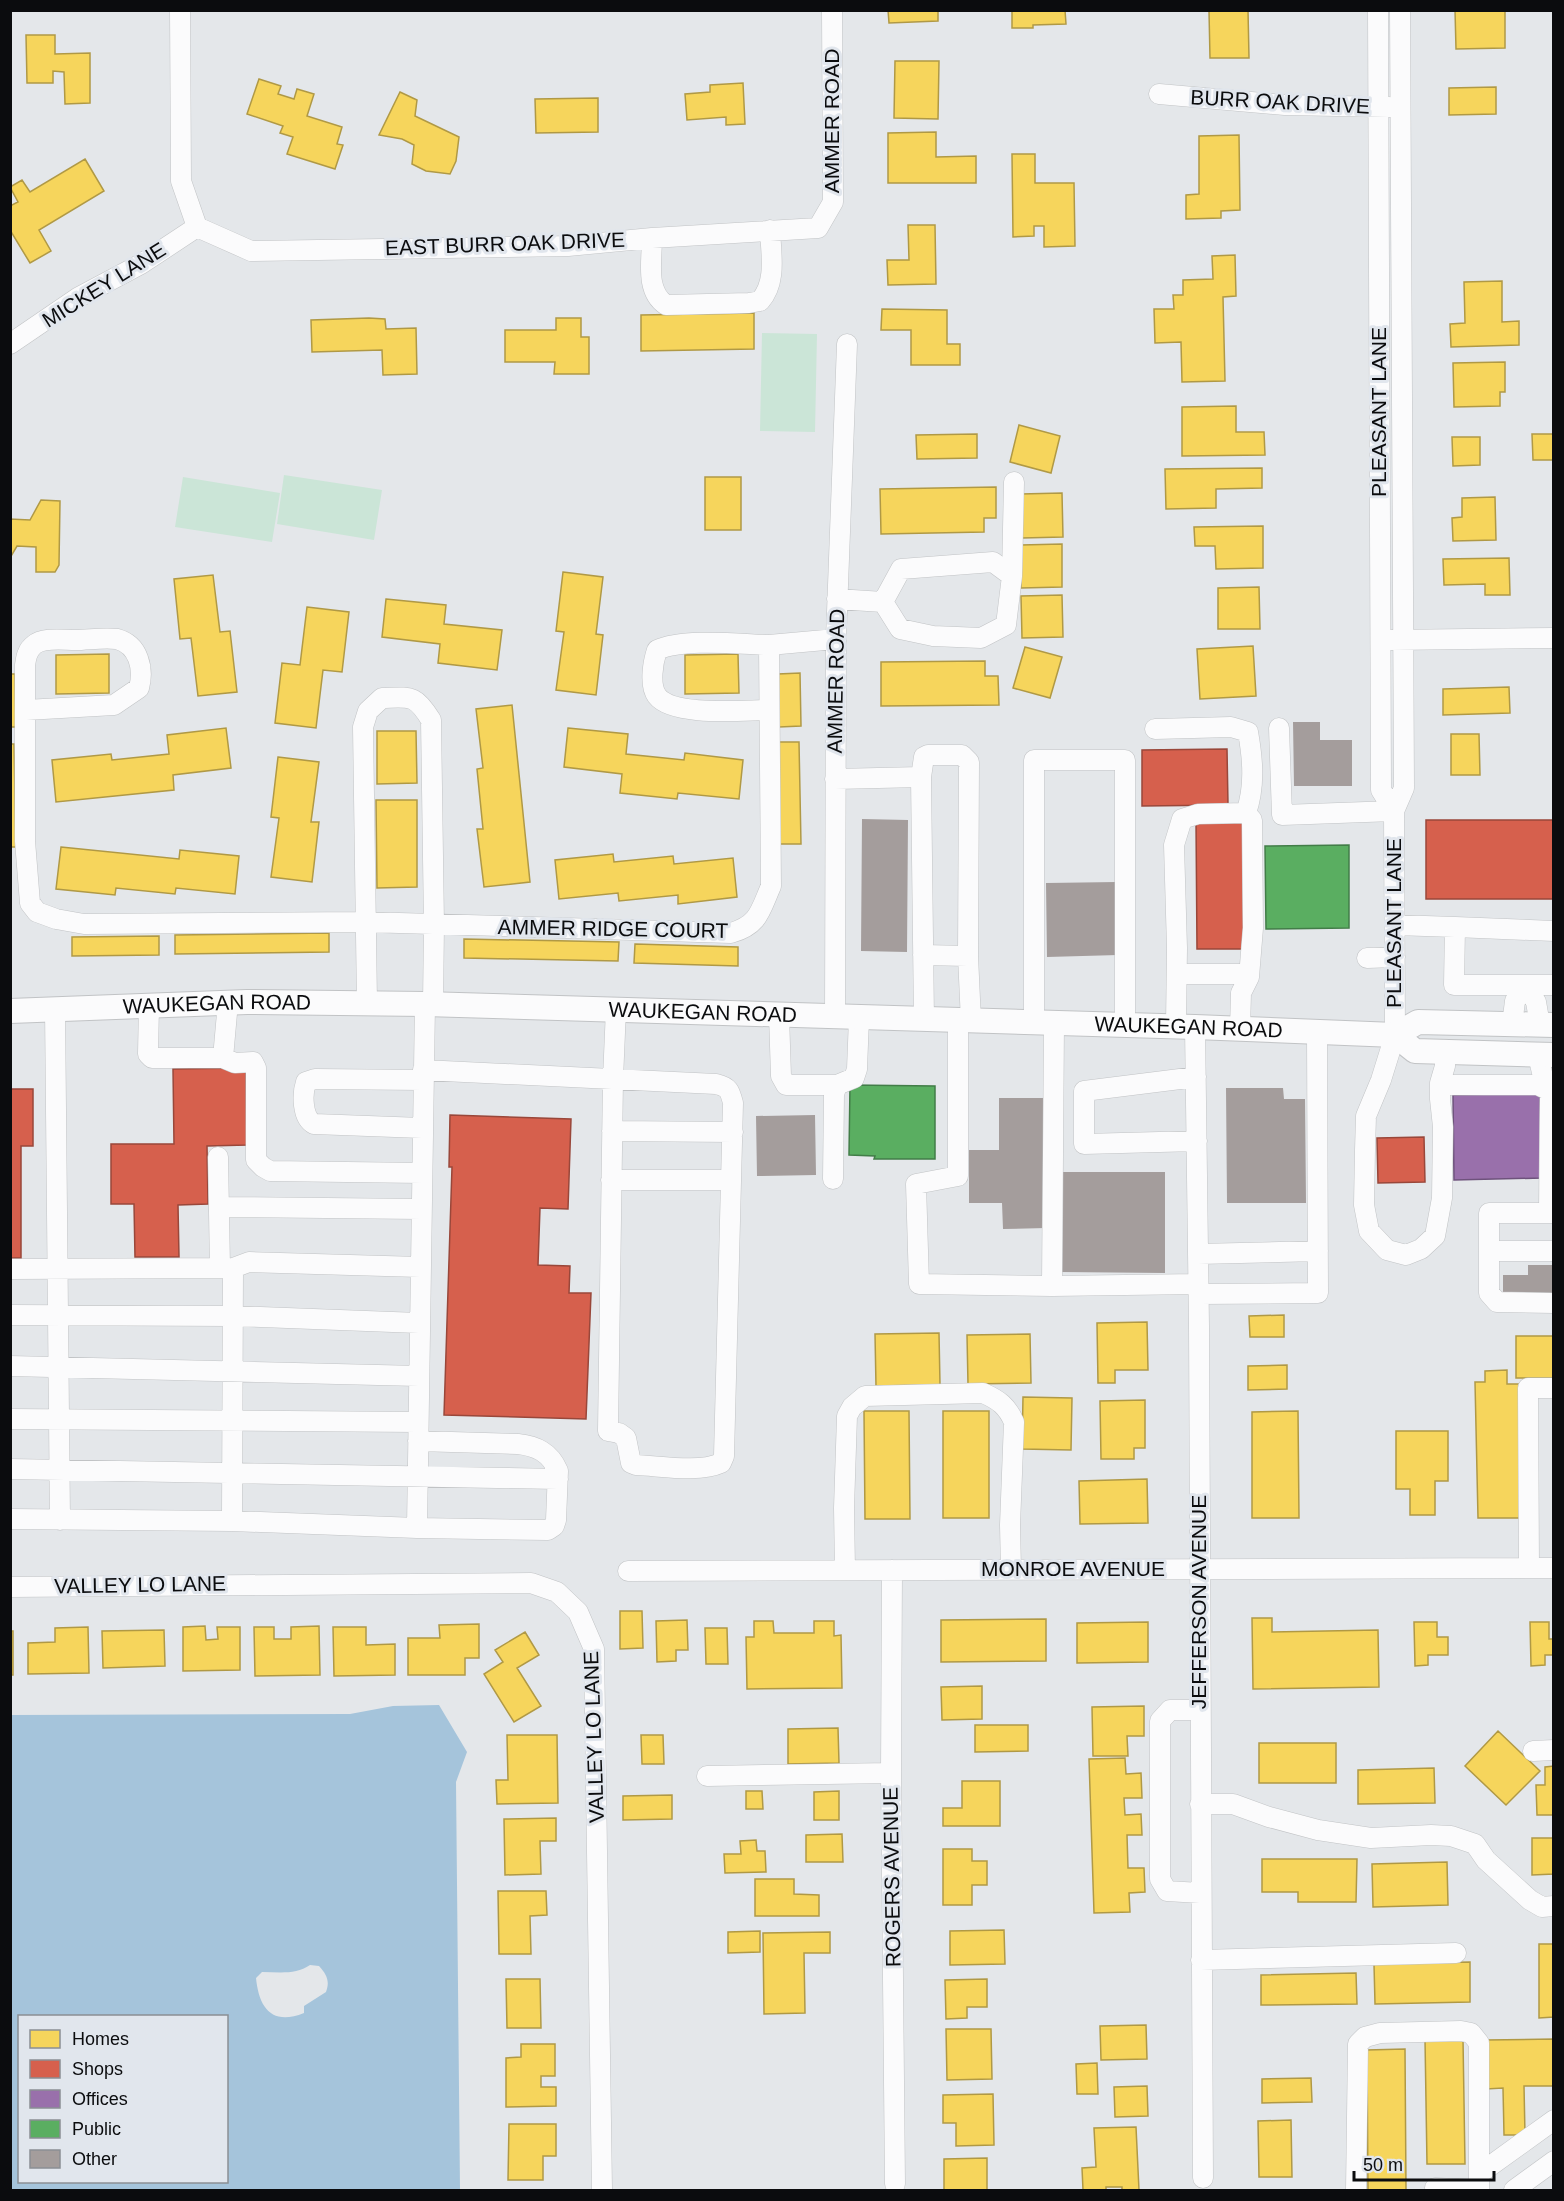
<svg xmlns="http://www.w3.org/2000/svg" width="1564" height="2201" font-family="Helvetica,sans-serif">
<style>
.green{fill:#cbe5d7}
.water{fill:#a5c4db;fill-rule:evenodd}
.homes{fill:#f6d55c;stroke:#b09945;stroke-width:1.5}
.shops{fill:#d6604d;stroke:#99473a;stroke-width:1.5}
.offices{fill:#9970ab;stroke:#6e527c;stroke-width:1.5}
.public{fill:#5aae61;stroke:#427d48;stroke-width:1.5}
.building{fill:#a49d9c}
.lines{fill:none;stroke-linecap:round;stroke-linejoin:round}
.minor-casing{stroke:#c1c3c5;stroke-width:21}
.major-casing{stroke:#c1c3c5;stroke-width:26}
.minor{stroke:#fbfbfc;stroke-width:20}
.major{stroke:#fbfbfc;stroke-width:24}
.labels{text-anchor:middle;stroke-width:6;stroke-linejoin:round;paint-order:stroke}
.street-label{font-size:21px;fill:#0b0c0e;stroke:#e1e6ed}
</style>
<rect width="100%" height="100%" fill="#e4e7ea"/>
<path class="green" d="M762 333 817 334 815 432 760 431Z
M284 475 382 490 374 540 277 524Z
M183 477 280 493 272 542 175 527Z"/>
<path class="water" d="M439 1705 467 1752 456 1782 460 2190H11V1715L350 1714 393 1706ZM310 1965 319 1966C327 1975 330 1981 326 1992L304 2006V2013C272 2026 259 2008 256 1978L262 1972C279 1972 296 1975 310 1965ZM20 2016H226V2182H20Z"/>
<path class="homes" d="M888 10H938V21L889 23Z
M1012 10H1065L1066 24 1033 25V28H1012Z
M1202 10H1248L1249 58H1210L1209 11Z
M1455 10H1505V48L1456 49Z
M26 35H55V54L90 53V103L65 104 64 72 53 71V83H27Z
M895 61H939L938 119 894 118Z
M259 79 281 86 278 94 294 99 297 89 314 94 307 116 342 127 337 144 343 145 335 169 287 154 293 137 280 133 283 126 247 114Z
M743 83 745 124 726 125V117L687 120 685 94 710 92V85Z
M1496 87V114L1449 115V88Z
M400 92 417 100 415 116 459 137 456 161 450 174 426 171 412 164 414 145 402 139 379 135Z
M598 98V132L536 133 535 99Z
M936 132V157L976 156V183H888V133Z
M1239 135 1240 210 1221 211V218L1186 219V195L1199 194V136Z
M1012 154H1035V183H1074L1075 246 1044 247V226H1034V236L1013 237Z
M85 159 104 191 39 230 51 251 30 263 10 230V206L18 202 10 187 22 180 30 192Z
M908 225H935L936 284 888 285 887 260H909Z
M1235 255 1236 296 1223 297 1225 381 1182 382 1181 342 1155 343 1154 309H1174L1173 295H1183V280L1213 279 1212 256Z
M1502 281V322L1519 321V345L1451 347 1450 324 1465 323 1464 282Z
M882 309 947 310V344H960V365H911V330H881Z
M754 313V349L641 351V315Z
M369 318 385 319 386 329 416 328 417 374 383 375 382 350 312 352 311 320Z
M556 318H581V337H589V374H554L555 362H505V330H556Z
M1505 362V392H1500V406L1454 407 1453 363Z
M1236 406V432H1264L1265 455 1182 456V407Z
M1019 425 1060 436 1051 473 1010 462Z
M977 434V458L917 459 916 435Z
M1532 434H1553L1554 460H1533Z
M1452 437H1480V465L1453 466Z
M1262 468V488L1216 489V508L1166 509 1165 469Z
M705 477H741V530H705Z
M996 487V518H984V532L881 534 880 489Z
M1062 493 1063 537 1022 538 1021 494Z
M1495 497 1496 540 1453 541 1452 518 1462 517V498Z
M41 500 60 501 59 565 55 572H36V547L17 546 10 558V519L30 520Z
M1263 526V568L1216 569 1215 546H1195L1194 527Z
M1062 544V587L1021 588V545Z
M1509 558 1510 595H1485V584L1444 585 1443 559Z
M563 572 603 577 596 634 603 635 596 695 556 690 564 632 556 631Z
M213 575 220 632 230 631 237 692 198 696 191 638 180 639 174 579Z
M1259 587 1260 629H1218V588Z
M1062 595 1063 637 1022 638 1021 596Z
M386 599 446 605 444 624 502 630 497 670 438 663 440 644 382 637Z
M307 607 349 612 342 672 323 670 316 728 275 723 282 663 300 665Z
M1253 646 1256 696 1200 699 1197 649Z
M1025 647 1062 657 1050 698 1013 688Z
M109 654V693L56 694V655Z
M738 654 739 693 685 694V655Z
M985 661V676H998L999 705 881 706V662Z
M800 673 801 726 779 727 778 674Z
M10 674H15L16 727H10Z
M1509 687 1510 713 1443 715V689Z
M512 705 530 882 484 887 477 829H483L477 769 483 768 476 709Z
M226 728 231 768 173 775 174 790 56 802 52 760 111 754 112 760 169 754 167 735Z
M568 728 628 734 626 754 684 760 685 753 743 760 739 799 678 793 677 799 620 793 622 774 564 767Z
M377 731H416L417 783 377 784Z
M1451 734H1479L1480 775H1451Z
M778 742H799L801 844H780Z
M10 744H14L16 847H10Z
M278 757 319 762 311 822H319L312 882 271 877 279 818 271 817Z
M376 800H417V887L377 888Z
M61 847 179 859 180 850 239 856 235 894 176 888 175 894 116 888 115 895 56 889Z
M613 854 614 862 673 856 674 864 733 858 737 897 678 904V895L619 901 618 893 559 899 555 860Z
M329 933V952L175 954V935Z
M159 936V955L72 956V937Z
M464 939 619 942 618 961 464 958Z
M635 944 738 947V966L634 963Z
M1284 1315V1337H1250L1249 1316Z
M1147 1322 1148 1370H1115V1383H1098L1097 1323Z
M939 1333 940 1385 876 1386 875 1334Z
M1030 1334 1031 1383 968 1384 967 1335Z
M1516 1336H1554V1378H1516Z
M1287 1365V1389L1248 1390V1366Z
M1507 1370V1384H1519L1522 1518H1478L1475 1382H1485V1371Z
M1023 1397 1072 1398 1071 1450 1022 1449Z
M1145 1400V1448H1134V1459H1101L1100 1401Z
M864 1411H909L910 1519H865Z
M943 1411H989V1518H943Z
M1298 1411 1299 1518H1252V1412Z
M1396 1431H1448V1481H1435V1515H1410V1489H1396Z
M1147 1479 1148 1523 1080 1524 1079 1481Z
M620 1611H642L643 1648 620 1649Z
M1252 1618H1272V1632L1378 1630 1379 1687 1253 1689Z
M1046 1619V1661L941 1662V1620Z
M687 1620 688 1650H676V1661L657 1662 656 1621Z
M754 1621H773L774 1633H814V1621H834V1636L841 1635 842 1688 747 1689 746 1637H754Z
M1148 1622V1662L1077 1663V1623Z
M1414 1622H1437V1637H1448V1655H1428V1665L1415 1666Z
M1530 1622H1549V1639H1554V1655H1545V1665L1531 1666Z
M479 1624V1658H465V1675H408V1638H440L439 1625Z
M205 1626 206 1640 218 1639 217 1627H240V1670L183 1671V1627Z
M319 1626 320 1675 255 1676 254 1627H274V1639H291V1627Z
M88 1627 89 1673 28 1674V1643L55 1642V1628Z
M333 1627H366V1645L395 1644V1675L334 1676Z
M705 1628H727L728 1664H706Z
M164 1630 165 1666 103 1668 102 1631Z
M10 1631H13V1675H10Z
M525 1632 539 1655 517 1668 541 1706 514 1722 484 1674 503 1662 495 1650Z
M982 1686V1719L942 1720 941 1687Z
M1144 1706V1736H1127L1128 1756H1093L1092 1707Z
M975 1725H1028V1751L975 1752Z
M838 1728 839 1763 788 1764V1729Z
M1498 1731 1540 1771 1506 1805 1465 1766Z
M507 1735H557L558 1803 497 1804 496 1780H508Z
M641 1735H663L664 1764H642Z
M1259 1743H1336V1783H1259Z
M1125 1758 1126 1774 1141 1773 1142 1798H1124L1125 1815 1141 1814 1142 1835H1127L1128 1868H1144L1145 1892 1129 1893 1130 1912 1094 1913 1089 1759Z
M1554 1766V1815H1537L1536 1785H1545V1767Z
M1434 1768 1435 1803 1358 1804V1770Z
M962 1781H1000V1826H943V1808H962Z
M746 1791H762L763 1809H746Z
M839 1791V1820H814V1792Z
M672 1795V1819L623 1820V1796Z
M556 1818V1841H540L541 1874 505 1875 504 1819Z
M842 1834 843 1862H806V1835Z
M1532 1838H1554V1874L1532 1875Z
M756 1840 757 1851H765L766 1872 725 1873 724 1854H741L740 1841Z
M943 1849H972V1861H987V1885H972V1905H943Z
M1262 1859H1357L1356 1902H1298V1892H1262Z
M1447 1862 1448 1905 1373 1907 1372 1864Z
M755 1879H794V1894L819 1895V1916H755Z
M498 1891H546L547 1915 530 1916 531 1954H499Z
M1004 1930 1005 1964 950 1965V1931Z
M760 1931V1952L728 1953V1932Z
M830 1932V1953H804L805 2013 764 2014 763 1933Z
M1539 1944H1554V2017L1539 2018Z
M1470 1962V2002L1375 2004 1374 1964Z
M1356 1973 1357 2004 1261 2005V1975Z
M506 1979H540L541 2028H507Z
M987 1979V2007H967V2018L946 2019 945 1980Z
M1146 2025 1147 2059 1101 2060 1100 2026Z
M946 2029H991L992 2079 947 2080Z
M1425 2039H1463L1465 2164H1427Z
M1554 2039V2086H1524L1525 2135H1504L1503 2088 1486 2089V2040Z
M521 2044H555V2076H541V2087H556V2106L506 2107V2058L521 2057Z
M1405 2049 1406 2190H1368L1367 2050Z
M1097 2063 1098 2094H1077L1076 2064Z
M1311 2078 1312 2102 1262 2103V2079Z
M1147 2086 1148 2116 1115 2117 1114 2087Z
M993 2094 994 2145 956 2146V2123H943V2095Z
M1291 2120 1292 2177H1259L1258 2121Z
M509 2124H556V2156H543V2180H508Z
M1136 2127 1139 2190H1122V2187H1106V2190H1083L1082 2168 1096 2167 1094 2128Z
M987 2158V2190H944V2159Z"/>
<path class="shops" d="M1227 749 1228 805 1142 806V750Z
M1243 820 1245 949H1197L1196 821Z
M1426 820H1554V899H1426Z
M246 1068 247 1145 207 1146 208 1204 178 1205 179 1257H135L134 1204H111V1144H174L173 1069Z
M10 1089H33V1146H21V1258H10Z
M450 1115 571 1119 568 1209 540 1208 538 1265 570 1266 569 1293H591L586 1419 444 1415 452 1167H449Z
M1424 1137 1425 1182 1378 1183 1377 1138Z"/>
<path class="offices" d="M1540 1093 1542 1178 1454 1180 1453 1095Z"/>
<path class="public" d="M1349 845V928L1266 929 1265 846Z
M850 1085 935 1086V1159H874L875 1156 849 1155Z"/>
<path class="building" d="M1293 722H1320V740H1352V786H1294Z
M862 819 908 820 907 952 861 951Z
M1117 882 1118 955 1047 957 1046 883Z
M1226 1088H1283L1284 1099H1305L1306 1203H1227Z
M999 1098H1045L1046 1228 1003 1229 1002 1203H969V1150H999Z
M815 1115 816 1175 757 1176 756 1116Z
M1060 1172H1165V1273L1060 1272Z
M1528 1265H1554V1297H1503V1275H1528Z"/>
<g class="lines">
<defs>
<path id="minor" d="M180 10 181 181 197 227
M1378 10 1381 790 1394 811
M1400 10 1404 788 1394 811 1395 1035 1381 1080 1366 1116 1365 1150 1364 1205 1369 1231 1387 1250 1406 1255 1421 1249 1435 1236 1442 1198 1443 1127 1440 1099V1083L1445 1066V1052
M1159 94 1285 105 1389 107
M197 227 251 251 568 246 652 238 818 228 833 202 832 10
M652 238C652 261 645 291 666 305L749 303 760 301C777 282 771 254 770 230
M10 344 79 297 141 264 197 227
M1012 576 1014 482
M837 599 883 602 901 569 993 562 1012 576 1006 625 981 638 933 636 900 629 883 602
M1391 640 1554 638
M26 710 114 705 139 688C144 669 139 645 117 639 104 637 88 640 75 640 63 640 43 637 34 645 27 650 26 658 25 665V841L30 903 37 912 56 919 84 924 365 922 731 933C759 925 760 911 771 886L769 645 836 639
M768 710C744 710 673 717 657 696 649 685 653 662 657 650 683 638 739 644 769 645
M1279 728 1282 815 1394 811
M1155 729 1231 727 1248 732C1253 760 1255 787 1246 813
M921 777 924 757 928 755H962L969 762 968 956
M835 779 921 777 924 1020
M1395 925 1455 927 1454 985H1554
M1455 927 1554 931
M923 955 968 956 971 1021
M1367 958 1395 957
M1177 974H1249
M228 1002 223 1058 235 1063 253 1062 256 1068V1160L263 1167 270 1171 422 1173
M367 1003 363 727 368 711 382 698C411 697 415 694 431 720L434 925 433 1004
M149 1005 148 1054 152 1058H223
M55 1008 60 1520
M779 1015 781 1076 786 1085H837
M835 1017 836 639 847 344
M958 1021V1176L916 1184 919 1284 1052 1286 1054 1023
M1034 1023V760H1125V1025
M1512 1025 1515 1001 1526 985 1536 1002 1540 1025
M1176 1026 1177 948 1174 845 1182 819 1198 814 1246 813 1252 820 1253 928 1249 977 1241 993 1240 1029
M1195 1027 1199 1326 1203 2178
M1538 1055 1543 1077 1550 1091 1549 1213
M423 1070 716 1084C729 1087 730 1091 733 1103L724 1456 721 1463C699 1473 661 1466 636 1465L631 1463 626 1438 619 1433 608 1431 613 1079 616 1009
M1196 1077 1084 1091V1144L1197 1141
M1440 1085H1538L1550 1091
M422 1128 314 1124C302 1118 302 1094 306 1082L315 1079 423 1080
M612 1131 733 1132
M218 1157 220 1268
M833 1179 834 1094 837 1085 854 1078 857 1069 859 1018
M611 1180H731
M220 1207 421 1209
M1554 1213H1489V1293L1497 1302 1554 1303
M1489 1251H1554
M1198 1254 1318 1251
M10 1269 233 1268 249 1262 420 1267
M1052 1286 1198 1284
M1199 1294 1318 1293 1317 1032
M10 1315 233 1316 419 1323
M10 1366 419 1376
M10 1419 418 1422
M10 1469 558 1479
M10 1519 232 1521 417 1528 548 1530 554 1526 556 1520 558 1471C550 1452 536 1446 518 1444L418 1441
M232 1521 233 1268
M417 1528 425 1004
M1529 1568 1528 1388H1554
M845 1570 844 1508 847 1416 852 1407 865 1396 983 1393C999 1400 1007 1406 1014 1422L1010 1525 1011 1570
M892 1570 891 1773 895 2184
M628 1571 1554 1568
M10 1587 531 1583 557 1592 578 1612 594 1649 602 2190
M1199 1710H1170L1160 1721V1879L1167 1891 1200 1893
M1533 1751 1554 1750
M707 1776 891 1773
M1200 1804H1233L1269 1817 1318 1830 1371 1838 1431 1835 1451 1836 1475 1844 1486 1860 1530 1900 1542 1907 1554 1906
M1201 1960 1456 1953
M1479 2174 1554 2120
M1435 2188 1479 2190
M1356 2190 1358 2044 1365 2037 1380 2033 1461 2031 1471 2033 1479 2043V2190
M1514 2190 1554 2161"/>
<g id="major">
<path id="s1" d="M10 1011 247 1002 425 1004 1195 1027 1395 1035 1418 1022 1554 1025"/>
<path d="M1395 1035 1415 1051 1554 1055"/>
</g>
</defs>
<use href="#minor" class="minor-casing"/>
<use href="#major" class="major-casing"/>
<use href="#minor" class="minor"/>
<use href="#major" class="major"/>
</g>
<g class="labels">
<g class="street-label">
<text transform="translate(1280 102) rotate(3)" y="7">BURR OAK DRIVE</text>
<text transform="translate(832 121) rotate(-90)" y="7">AMMER ROAD</text>
<text transform="translate(505 244) rotate(-2)" y="7">EAST BURR OAK DRIVE</text>
<text transform="translate(104 285) rotate(-32)" y="7">MICKEY LANE</text>
<text transform="translate(1379 412) rotate(-90)" y="7">PLEASANT LANE</text>
<text transform="translate(836 681) rotate(-89)" y="7">AMMER ROAD</text>
<text transform="translate(1394 923) rotate(-90)" y="7">PLEASANT LANE</text>
<text transform="translate(613 929) rotate(1)" y="7">AMMER RIDGE COURT</text>
<text dy="7" stroke="none"><textPath href="#s1" startOffset="207">WAUKEGAN ROAD</textPath></text>
<text dy="7" stroke="none"><textPath href="#s1" startOffset="693">WAUKEGAN ROAD</textPath></text>
<text dy="7" stroke="none"><textPath href="#s1" startOffset="1179">WAUKEGAN ROAD</textPath></text>
<text x="1073" y="1576">MONROE AVENUE</text>
<text transform="translate(140 1585) rotate(-1)" y="7">VALLEY LO LANE</text>
<text transform="translate(1199 1602) rotate(-90)" y="7">JEFFERSON AVENUE</text>
<text transform="translate(594 1737) rotate(-92)" y="7">VALLEY LO LANE</text>
<text transform="translate(892 1877) rotate(-91)" y="7">ROGERS AVENUE</text>
</g>
</g>
<rect width="1564" height="2201" fill="none" stroke="#0b0c0e" stroke-width="24"/>
<rect x="18" y="2015" width="210" height="168" fill="#e1e6ed" stroke="#8b8f94" stroke-width="1.5"/>
<rect x="30" y="2030" width="30" height="18" fill="#f6d55c" stroke="#8b8f94" stroke-width="1.5"/>
<text x="72" y="2045" font-size="18" fill="#0b0c0e">Homes</text>
<rect x="30" y="2060" width="30" height="18" fill="#d6604d" stroke="#8b8f94" stroke-width="1.5"/>
<text x="72" y="2075" font-size="18" fill="#0b0c0e">Shops</text>
<rect x="30" y="2090" width="30" height="18" fill="#9970ab" stroke="#8b8f94" stroke-width="1.5"/>
<text x="72" y="2105" font-size="18" fill="#0b0c0e">Offices</text>
<rect x="30" y="2120" width="30" height="18" fill="#5aae61" stroke="#8b8f94" stroke-width="1.5"/>
<text x="72" y="2135" font-size="18" fill="#0b0c0e">Public</text>
<rect x="30" y="2150" width="30" height="18" fill="#a49d9c" stroke="#8b8f94" stroke-width="1.5"/>
<text x="72" y="2165" font-size="18" fill="#0b0c0e">Other</text>
<path d="M1354 2171v9h140v-9" fill="none" stroke="#0b0c0e" stroke-width="3"/>
<text x="1363" y="2171" font-size="18" fill="#0b0c0e" stroke="#e1e6ed" stroke-width="4.5" paint-order="stroke">50 m</text>
</svg>
